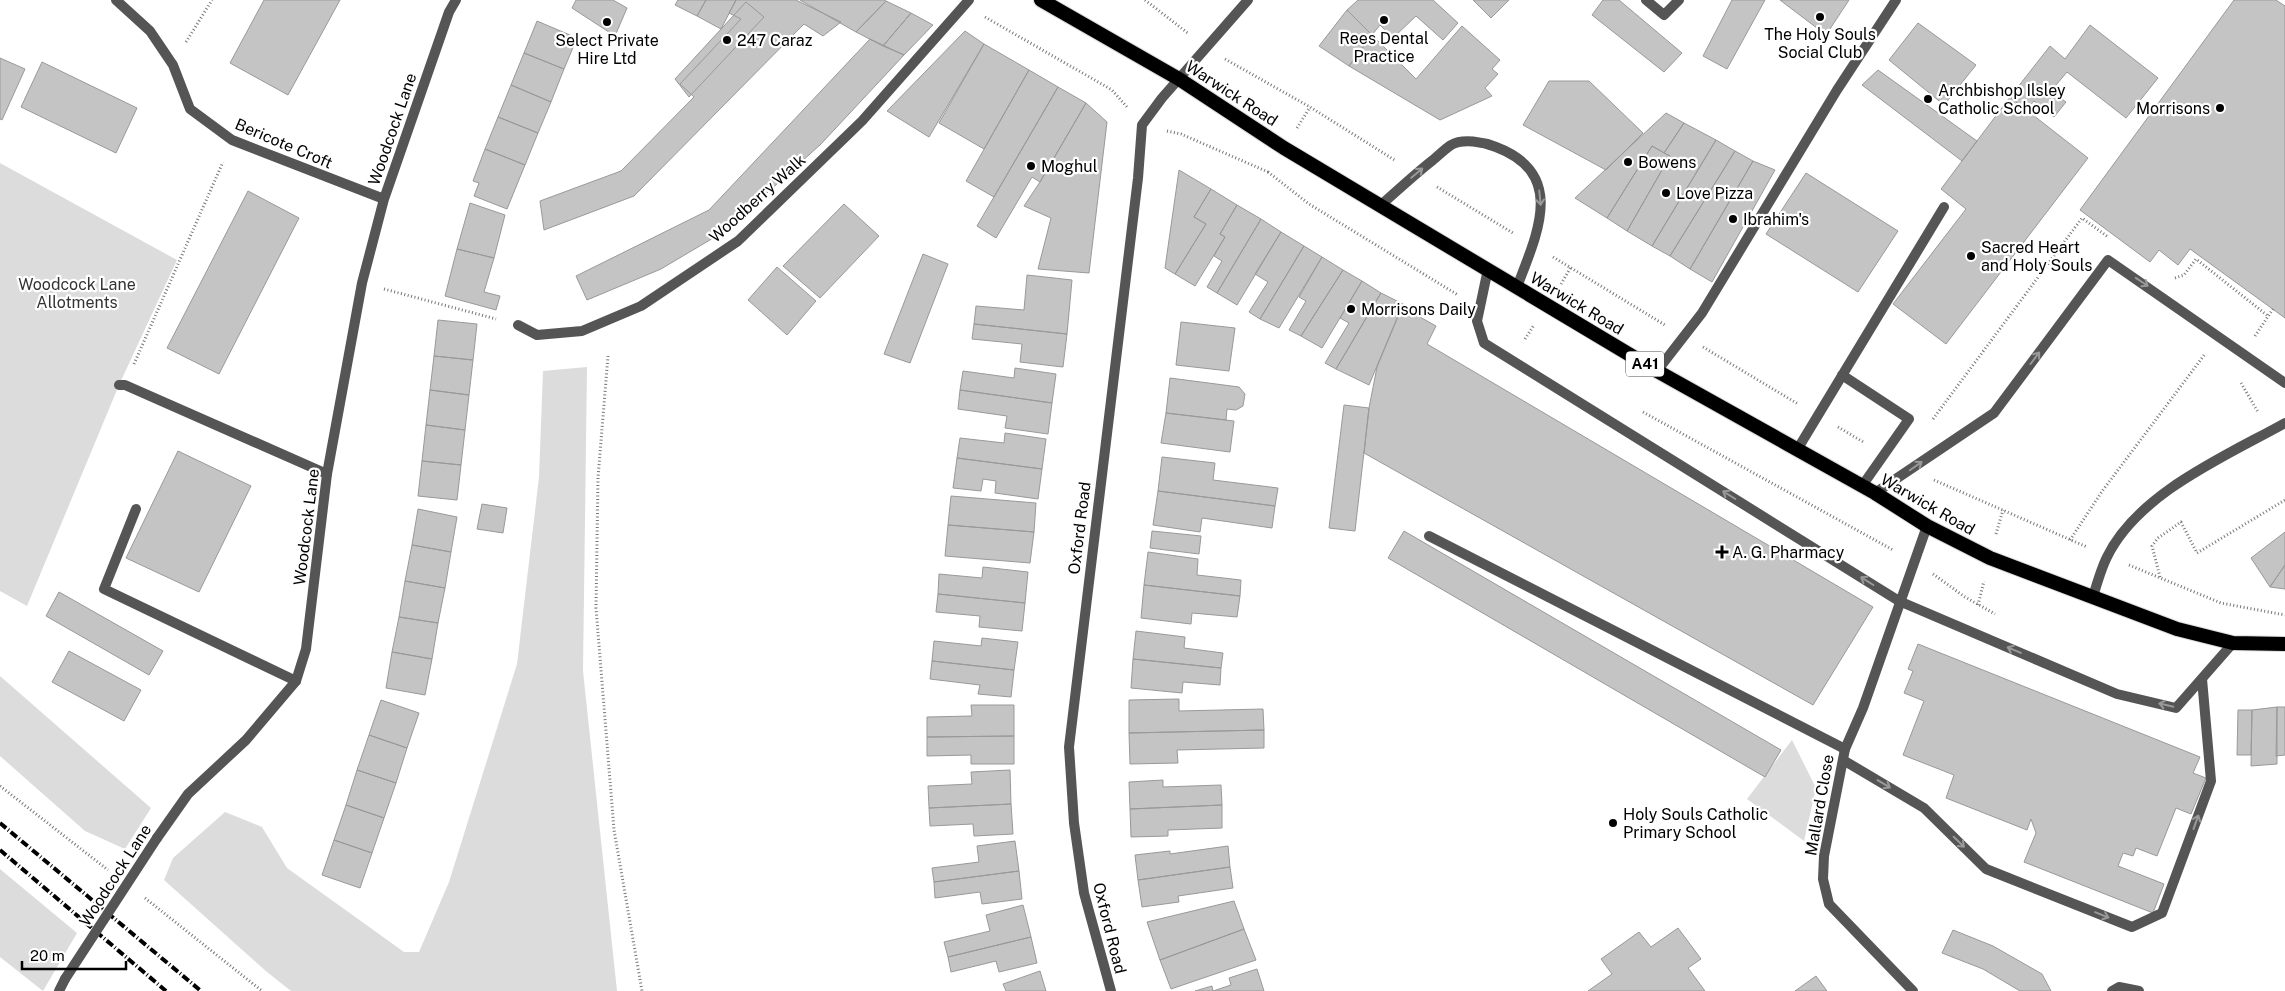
<svg xmlns="http://www.w3.org/2000/svg" width="2285" height="991" font-family="'Public Sans',sans-serif">
<style>
.green{fill:#dcdcdc}
.building{fill:#c4c4c4;stroke:#999}
.lines{fill:none;stroke-linecap:round;stroke-linejoin:round}
.trunk-casing{stroke:#dbdbdb;stroke-width:16}
.path{stroke:#777;stroke-width:3;stroke-dasharray:1 2.5;stroke-linecap:butt}
.service{stroke:#555;stroke-width:10}
.minor{stroke:#555;stroke-width:10}
.trunk{stroke:#000;stroke-width:14}
.rail{stroke:#000;stroke-width:4;stroke-dasharray:8 2.5 1 2.5;stroke-linecap:butt}
.minor-bridge{stroke:#555;stroke-width:10}
.oneway{stroke:#999}
.poi-dot{fill:#000;stroke:#fff;stroke-width:2}
.labels{text-anchor:middle;stroke-width:4.5;stroke-linejoin:round;paint-order:stroke}
.shield{fill:#fff;stroke:#4c4c4c;stroke-width:1}
.shield-label{font-size:15px;font-weight:bold;fill:#000}
.poi-label{font-size:16px;fill:#000;stroke:#fff;text-anchor:start}
.street-label{font-size:16px;fill:#000;stroke:#fff}
.park-label{font-size:16px;fill:#333;stroke:#fff}
</style>
<rect width="100%" height="100%" fill="#fff"/>
<path class="green" d="M0 163 177 260 119 385 27 606 0 591Z
M587 367 583 671 617 991H291L267 972 164 880 173 858 225 812 262 827 287 868 404 952H419L449 882 517 664 539 477 543 371Z
M0 676 151 808 125 849 85 831 0 756Z
M1792 740 1816 788 1804 841 1747 799Z
M0 869 77 933 43 991 0 957Z"/>
<path class="building" d="M264 0H340L288 95 230 63Z
M576 0H613L627 8 615 36 572 8Z
M678 0H706L697 16 675 5Z
M706 0H736L721 29 697 16Z
M736 0H796L841 22 823 36 804 24 634 196 544 230 540 201 621 171 694 97 680 84 741 19 729 13Z
M800 0H884L886 1 856 32Z
M1358 0H1433L1458 23 1443 40 1416 16 1393 38 1380 25 1372 35 1347 10Z
M1473 0H1509L1491 18Z
M1603 0H1619L1682 53 1664 72 1592 15Z
M1732 0H1765L1727 69 1703 56Z
M1780 0H1849L1826 35Z
M2234 0H2276L2285 6V318L2190 249 2178 265 2159 250 2150 262 2080 210Z
M886 1 911 13 883 46 856 32Z
M746 2 764 17 689 97 675 79Z
M1347 10 1372 35 1349 66 1319 46Z
M911 13 933 25 904 55 883 46Z
M537 21 577 38 564 69 524 53Z
M1918 23 1976 65 1944 105 1889 60Z
M2090 25 2158 78 2126 118 2067 72 2051 91 2066 102 2054 117 2034 101 2026 110 2010 97 2050 46 2065 59Z
M1462 26 1500 60 1492 69 1498 74 1485 88 1492 96 1440 120 1349 66 1372 35 1416 79Z
M965 31 984 44 929 137 887 111Z
M870 39 904 55 821 144 725 231 661 269 587 300 576 276 709 210Z
M984 44 1029 70 984 149 939 123Z
M524 53 564 69 551 102 511 85Z
M0 58 25 69 2 120 0 119Z
M42 62 137 108 116 153 21 107Z
M1029 70 1058 87 994 197 966 181Z
M1878 70 1977 141 1962 161 1862 85Z
M1549 81H1589L1643 133 1606 170 1523 125Z
M511 85 551 102 538 133 498 117Z
M1058 87 1086 103 1040 182 1032 177 996 238 977 226Z
M2010 97 2088 158 1946 344 1893 304 1966 209 1941 189Z
M1086 103 1107 122 1089 273 1038 269 1051 218 1024 206 1040 182Z
M1666 113 1684 123 1664 153 1652 146 1607 218 1575 198Z
M498 117 538 133 525 165 485 149Z
M1684 123 1716 140 1652 246 1627 231 1670 156 1664 153Z
M1716 140 1735 151 1670 256 1652 246Z
M1652 146 1670 156 1627 231 1607 218Z
M485 149 525 165 507 209 474 196 479 183 473 181Z
M1735 151 1753 161 1690 269 1670 256Z
M1753 161 1775 170 1712 282 1690 269Z
M1179 170 1211 189 1194 217 1206 224 1175 274 1165 268Z
M1806 173 1898 231 1858 292 1766 234Z
M1211 189 1237 205 1220 234 1225 237 1195 286 1175 274 1206 224 1194 217Z
M248 191 299 218 219 374 167 348Z
M470 203 505 215 494 258 457 249Z
M844 204 879 236 820 298 783 266Z
M1237 205 1261 219 1217 293 1207 287 1222 261 1214 256 1225 237 1220 234Z
M1261 219 1281 232 1237 305 1217 293Z
M1281 232 1304 246 1260 319 1249 312 1268 282 1255 274Z
M1304 246 1322 257 1279 328 1260 319Z
M457 249 494 258 484 292 500 296 496 310 445 296Z
M923 254 948 264 910 363 884 354Z
M1322 257 1343 270 1301 336 1289 330 1306 301 1299 297Z
M777 267 816 301 787 335 748 300Z
M1343 270 1362 281 1322 348 1301 336Z
M1027 275 1072 280 1067 334 974 324 976 306 1024 310Z
M1362 281 1381 293 1336 369 1325 363 1349 323 1340 318Z
M1381 293 1403 304 1369 385 1336 369Z
M1402 307 1436 326 1427 344 1873 607 1813 705 1364 453 1369 408 1377 367Z
M438 320 477 324 473 360 434 356Z
M1181 322 1235 328 1229 371 1176 365Z
M974 324 1067 334 1063 367 1020 362 1022 344 972 339Z
M434 356 473 360 469 395 430 390Z
M1015 368 1056 374 1052 403 960 390 963 371 1014 378Z
M1170 378 1239 387 1245 394 1243 406 1236 410 1227 409 1226 420 1166 413Z
M430 390 469 395 465 430 426 425Z
M960 390 1052 403 1048 434 1005 428 1007 416 958 409Z
M1344 405 1369 408 1355 531 1329 528Z
M1166 413 1234 421 1230 452 1161 443Z
M426 425 465 430 461 465 422 461Z
M1005 433 1046 439 1042 469 957 458 960 438 1004 443Z
M178 451 251 486 199 592 126 558Z
M1162 457 1215 463 1213 480 1278 488 1275 506 1158 491Z
M957 458 1042 469 1038 499 995 493 996 481 983 479 981 491 953 488Z
M422 461 461 465 457 500 418 496Z
M1158 491 1275 506 1272 528 1202 518 1200 532 1153 525Z
M951 496 1036 503 1034 532 948 525Z
M482 504 507 508 503 533 477 529Z
M418 509 457 517 451 552 412 545Z
M948 525 1034 532 1030 563 945 556Z
M1152 531 1201 536 1199 554 1150 548Z
M1404 531 1781 750 1765 777 1388 558Z
M2285 532V565L2270 587 2251 558Z
M412 545 451 552 445 588 405 581Z
M1148 552 1198 559 1197 575 1241 580 1240 596 1144 585Z
M2285 565V589L2270 587Z
M983 567 1028 572 1025 603 938 594 939 574 982 578Z
M405 581 445 588 438 623 399 617Z
M1144 585 1240 596 1237 617 1192 613 1191 624 1141 618Z
M59 592 163 651 149 675 46 616Z
M938 594 1025 603 1022 631 979 627 980 616 936 612Z
M399 617 438 623 432 659 392 652Z
M1136 631 1185 637 1184 648 1223 653 1221 668 1133 659Z
M982 638 1018 642 1014 670 932 661 934 641 981 646Z
M1918 644 2200 757 2193 773 2206 778 2191 814 2176 808 2157 856 2136 848 2133 856 2123 853 2118 866 2164 884 2153 913 2024 862 2036 833 2031 819 2027 830 1946 798 1954 775 1903 755 1924 701 1904 693 1913 671 1908 669Z
M69 651 141 690 124 721 52 682Z
M392 652 432 659 425 695 386 688Z
M1133 659 1221 668 1220 685 1183 682 1182 693 1131 688Z
M932 661 1014 670 1011 697 978 694 980 685 930 679Z
M1179 699V711L1263 709 1264 730 1129 733V700Z
M381 700 419 713 407 748 369 735Z
M971 705H1014V736L927 737V717L972 716Z
M2277 707V764L2251 766 2252 710Z
M2277 707H2285V755L2276 756Z
M2238 710H2252L2251 755H2237Z
M1264 730V748L1177 750 1178 763 1130 764 1129 733Z
M369 735 407 748 396 783 357 770Z
M1014 736V764H971V755L927 756V737Z
M357 770 396 783 384 818 346 805Z
M1010 770 1011 804 929 808 928 786 972 784 971 772Z
M1163 780V787L1221 785 1222 805 1130 809 1129 782Z
M1011 804 1013 834 974 836 973 824 930 826 929 808Z
M346 805 384 818 372 853 334 840Z
M1222 805V828L1168 830V836L1131 837 1130 809Z
M334 840 372 853 360 888 322 875Z
M1015 841 1019 871 934 882 932 868 979 862 977 846Z
M1228 846 1230 867 1138 880 1135 855 1170 851V854Z
M1230 867 1233 888 1178 896 1179 902 1142 907 1138 880Z
M1019 871 1022 899 982 904 980 892 935 898 934 882Z
M1234 901 1244 929 1160 960 1147 922Z
M1023 905 1031 937 948 957 944 942 990 931 986 915Z
M1678 928 1701 959 1688 968 1705 991H1588L1612 974 1601 959 1639 932 1651 947Z
M1244 929 1256 960 1171 989 1160 960Z
M1953 930 1993 946 2042 974 2051 991H2020L1983 969 1942 953Z
M1031 937 1037 963 999 972 996 961 951 972 948 957Z
M1257 969 1264 991H1195L1212 986 1213 991 1231 985 1229 978Z
M1040 971 1046 991H1006L1003 984Z
M1816 976 1827 991H1795Z"/>
<g class="lines">
<defs>
<path id="trunk" d="M1041 0 1179 79 1284 148 1657 371 1875 493 1927 526 1990 558 2177 629 2233 643 2285 644"/>
</defs>
<use href="#trunk" class="trunk-casing"/>
<path class="path" d="M1145 0 1189 34
M985 17 1112 90 1127 107
M186 42 212 0
M1225 59 1310 107 1396 161
M1297 128 1310 107
M1167 131 1181 134 1268 172 1269 171
M1268 172 1309 204 1458 295
M1437 187 1513 233
M1553 257 1665 325
M2175 278 2184 275 2196 259 2268 316
M1561 284 1571 267
M384 289 496 319
M2255 336 2273 309
M1525 339 1534 325
M1703 347 1798 404
M608 356 598 478 596 608 614 830 642 991
M134 364 223 162
M2241 383 2258 412
M1643 412 1893 550
M1933 419 2082 218 2108 237
M1838 427 1865 443
M1934 480 2087 547
M1996 534 2003 510
M2070 540 2103 490 2205 354
M2129 565 2221 603 2285 615
M1933 574 1965 597 1995 614
M2160 577 2152 546 2158 538 2181 522 2197 553 2285 500
M1978 605 1984 581
M0 786 108 870
M145 898 262 991"/>
<path class="service" d="M1646 0 1664 15 1679 0
M1381 205C1398 190 1415 174 1433 160 1439 155 1445 149 1451 145 1463 138 1483 142 1496 147 1567 174 1537 234 1517 287
M1657 371 1702 313 1837 90 1896 0
M1842 375 1909 419 1862 486
M119 385H125L327 474
M1797 450 1944 207
M1875 493 1994 413 2108 260 2285 383
M136 509 104 589 296 681
M1429 536 1845 749
M2093 597C2097 583 2101 569 2107 557 2138 493 2226 456 2285 423
M1843 760 1924 808 1986 869 2132 927 2162 913 2211 781 2202 679
M2112 991 2119 987 2139 991"/>
<path class="minor" d="M116 0 150 31 173 65 190 109 232 140 384 199
M1488 269 1477 321 1484 343 1899 601 2117 694 2176 708 2233 643
M518 325 537 335 582 331 641 306 738 241 862 121 969 0
M157 838 188 794 246 740 296 681 306 649 327 474 362 283 384 199 449 12 456 0
M59 991 65 979
M1111 991 1084 893 1074 823 1069 747 1138 178 1142 125 1162 98 1248 0
M1913 991 1829 904 1823 879 1824 856 1845 749 1863 708 1927 526"/>
<use href="#trunk" class="trunk"/>
<path class="rail" d="M0 823 201 991
M0 850 166 991"/>
<path class="minor-bridge" d="M65 979 157 838"/>
</g>
<defs><path id="oneway-shaft" d="M-6 0H5M1.5-3L5.5 0L1.5 3" fill="none" stroke-width="1.6" stroke-linecap="round" stroke-linejoin="round" transform="scale(1.25)"/></defs>
<g class="oneway">
<use href="#oneway-shaft" transform="translate(1417 173) rotate(-40)"/>
<use href="#oneway-shaft" transform="translate(1540 198) rotate(84)"/>
<use href="#oneway-shaft" transform="translate(2142 282) rotate(34)"/>
<use href="#oneway-shaft" transform="translate(2035 358) rotate(-53)"/>
<use href="#oneway-shaft" transform="translate(1916 466) rotate(-35)"/>
<use href="#oneway-shaft" transform="translate(1729 495) rotate(-148)"/>
<use href="#oneway-shaft" transform="translate(1867 581) rotate(-148)"/>
<use href="#oneway-shaft" transform="translate(2014 650) rotate(-157)"/>
<use href="#oneway-shaft" transform="translate(2166 705) rotate(-167)"/>
<use href="#oneway-shaft" transform="translate(1884 784) rotate(31)"/>
<use href="#oneway-shaft" transform="translate(2196 822) rotate(-70)"/>
<use href="#oneway-shaft" transform="translate(1959 842) rotate(44)"/>
<use href="#oneway-shaft" transform="translate(2102 915) rotate(22)"/>
</g>
<g class="poi-dot">
<circle cx="1820" cy="17" r="5"/>
<circle cx="1384" cy="20" r="5"/>
<circle cx="607" cy="22" r="5"/>
<circle cx="727" cy="40" r="5"/>
<circle cx="1928" cy="99" r="5"/>
<circle cx="2220" cy="108" r="5"/>
<circle cx="1628" cy="162" r="5"/>
<circle cx="1031" cy="166" r="5"/>
<circle cx="1666" cy="193" r="5"/>
<circle cx="1733" cy="219" r="5"/>
<circle cx="1971" cy="256" r="5"/>
<circle cx="1351" cy="309" r="5"/>
<path d="M1719.5 544.5h5v5h5v5h-5v5h-5v-5h-5v-5h5z"/>
<circle cx="1613" cy="823" r="5"/>
</g>
<g class="labels">
<rect class="shield" x="1626" y="351.5" width="38" height="25" rx="4"/>
<g class="shield-label">
<text x="1645" y="369">A41</text>
</g>
<g class="poi-label">
<text x="1820" y="40" text-anchor="middle">The Holy Souls<tspan x="1820" dy="18">Social Club</tspan></text>
<text x="1384" y="44" text-anchor="middle">Rees Dental<tspan x="1384" dy="18">Practice</tspan></text>
<text x="607" y="46" text-anchor="middle">Select Private<tspan x="607" dy="18">Hire Ltd</tspan></text>
<text x="737" y="46">247 Caraz</text>
<text x="1938" y="96">Archbishop Ilsley<tspan x="1938" dy="18">Catholic School</tspan></text>
<text x="2210" y="114" text-anchor="end">Morrisons</text>
<text x="1638" y="168">Bowens</text>
<text x="1041" y="172">Moghul</text>
<text x="1676" y="199">Love Pizza</text>
<text x="1743" y="225">Ibrahim's</text>
<text x="1981" y="253">Sacred Heart<tspan x="1981" dy="18">and Holy Souls</tspan></text>
<text x="1361" y="315">Morrisons Daily</text>
<text x="1732" y="558">A. G. Pharmacy</text>
<text x="1623" y="820">Holy Souls Catholic<tspan x="1623" dy="18">Primary School</tspan></text>
</g>
<g class="street-label">
<text transform="translate(1232 93) rotate(33)" y="6">Warwick Road</text>
<text transform="translate(392 129) rotate(-71)" y="6">Woodcock Lane</text>
<text transform="translate(284 143) rotate(23)" y="6">Bericote Croft</text>
<text transform="translate(757 198) rotate(-42)" y="6">Woodberry Walk</text>
<text transform="translate(1577 303) rotate(31)" y="6">Warwick Road</text>
<text transform="translate(1928 504) rotate(30)" y="6">Warwick Road</text>
<text transform="translate(306 527) rotate(-83)" y="6">Woodcock Lane</text>
<text transform="translate(1079 528) rotate(-83)" y="6">Oxford Road</text>
<text transform="translate(1819 805) rotate(-80)" y="6">Mallard Close</text>
<text transform="translate(115 875) rotate(-57)" y="6">Woodcock Lane</text>
<text transform="translate(1110 928) rotate(76)" y="6">Oxford Road</text>
</g>
<g class="park-label">
<text x="77" y="290">Woodcock Lane<tspan x="77" dy="18">Allotments</tspan></text>
</g>
</g>
<path d="M22 961v8h104v-8" fill="none" stroke="#000000" stroke-width="2.5"/>
<text x="30" y="961" font-size="15" fill="#000000" stroke="#ffffff" stroke-width="4" paint-order="stroke">20 m</text>
</svg>
